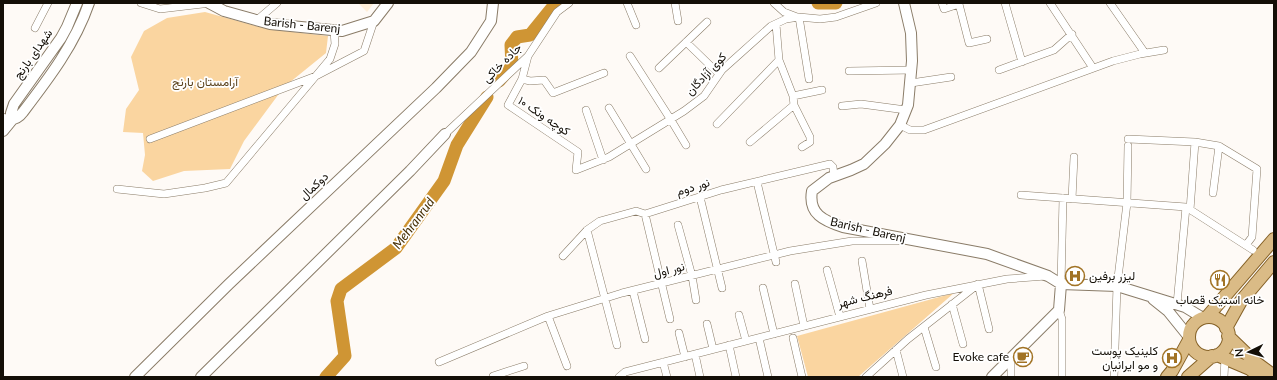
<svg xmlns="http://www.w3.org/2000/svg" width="1277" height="380" font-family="Lato,Vazirmatn,sans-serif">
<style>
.built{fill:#ffeed7}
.green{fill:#fad5a0}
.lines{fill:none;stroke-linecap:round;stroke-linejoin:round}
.river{stroke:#cf9534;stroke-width:13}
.street-casing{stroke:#8a7c68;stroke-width:8}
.secondary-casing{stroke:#8a7c68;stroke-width:12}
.primary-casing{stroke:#856126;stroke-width:14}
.street{stroke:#fff;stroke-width:7}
.secondary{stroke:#fff;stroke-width:10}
.primary{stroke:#dabb86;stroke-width:12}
.labels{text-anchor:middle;stroke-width:3.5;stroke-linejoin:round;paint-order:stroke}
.street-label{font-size:12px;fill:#140f07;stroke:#fff}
.park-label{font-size:12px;fill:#5b421c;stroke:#fff}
.poi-label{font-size:12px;fill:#140f07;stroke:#fff;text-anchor:end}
.water-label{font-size:13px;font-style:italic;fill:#483107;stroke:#fff}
</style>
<rect width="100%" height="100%" fill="#fefaf6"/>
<path class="built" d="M358 3H374L367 12Z"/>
<path class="green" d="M205 12 267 29 328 36 326 53 284 87 244 141 230 169 184 171 153 181 142 171 145 155 143 133 123 132 126 109 139 90 131 57 144 31 167 18Z
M954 293 858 377H808L797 336Z"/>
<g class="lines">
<path class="river" d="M818 3H836
M499 81 512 66 511 45 517 37 530 35 556 3
M326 377 345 356 337 301 341 289 396 248 444 181 457 145 487 97"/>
<defs>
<path id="street" d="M141 3 160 9 211 3
M627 3 636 25
M675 3 678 21
M774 3 784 12 797 17
M942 3 944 9 959 4 969 43 987 39
M1005 3 1022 62
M1050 3 1093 68
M1110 3 1145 53
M799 17 809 79
M257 20 277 3
M35 28 48 3
M686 42 719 74
M528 56 522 79 508 105 578 152 576 170 609 157 684 111 704 96 722 70 771 26 786 19 799 17 820 19 836 17 876 3
M630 56 671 120 686 145
M779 60 793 96 794 105 810 137V142L802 147
M659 68 707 22
M999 70 1054 50 1072 34
M849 71 912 70
M522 79 530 81 544 80 553 93 604 73
M911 83 951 77
M793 96 822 90
M842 106 861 104 906 110
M609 108 646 169
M586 110 603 160
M717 124 779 60 776 24
M900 125 910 130H924L1113 61 1140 54 1164 50
M445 134 528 56 557 12 569 3
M150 139 316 76 364 51 374 21
M1128 139 1195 142 1219 146 1257 169 1252 237 1246 245
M750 142 794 105
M757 182 776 262
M117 189 164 194 205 188 226 183 330 59 335 44 334 31
M1213 193 1219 146
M1021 195 1186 207 1253 250
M700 197 722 288
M1072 199 1074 157
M1190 210 1195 142
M645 214 670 319
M678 225 692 276 696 300
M587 230 617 345
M563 256 587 230 600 221 636 211 645 214 721 190 830 164 833 167 834 176
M862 261 870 309
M827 270 840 317
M795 284 804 326
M978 284 989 329
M1061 284 1063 198
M763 288 774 334
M633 291 645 339
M952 304 963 344
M1177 304 1186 207
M1059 310 1062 319V377
M739 315 746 341
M548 316 567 366
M707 324 713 349
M924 327 936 367
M679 333 685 357
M759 338 768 377
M793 338 802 377
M729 345 736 377
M896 350 903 377
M695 354 700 377
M439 362 548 316 622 293 790 251 852 241H898
M663 362 667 377
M493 377V376L524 366
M619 377 625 372 926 295 1007 279 1046 276
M866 377 908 339 977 285
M1011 377V357
M1114 377 1117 286 1127 203 1128 146
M1224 377 1225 358"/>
<path id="secondary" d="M209 3 224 11 270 24 342 31 374 21 388 3
M904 3 911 33 912 61 908 105 900 125 885 144 864 164 851 170 829 178 812 191C808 214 824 221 843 227L987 254 1048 276 1061 284 1117 286 1185 307 1203 318
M3 119C12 121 18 119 23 112 49 78 75 44 89 3
M12 120 11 113 14 104 61 38 67 27 77 3
M3 131 12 120
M1153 299 1168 311 1189 337
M135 377 229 284 436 88 471 52 491 21 493 3
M201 377 410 171 445 134
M992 377 1059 310 1061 284"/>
<path id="primary" d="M1207 317 1274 239
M1189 337a20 20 0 1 1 40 0a20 20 0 1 1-40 0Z
M1226 328 1241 301 1274 262
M1228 336 1255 362 1274 376
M1217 355 1250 369 1260 377
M1167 377 1172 371 1189 340
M1188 377 1212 356"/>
</defs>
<use href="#street" class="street-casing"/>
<use href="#secondary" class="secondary-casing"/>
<use href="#primary" class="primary-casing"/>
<use href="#street" class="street"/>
<use href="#secondary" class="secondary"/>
<use href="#primary" class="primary"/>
</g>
<defs>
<symbol id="hospital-ring" viewBox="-11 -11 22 22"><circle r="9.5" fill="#fff" stroke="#a17325" stroke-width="1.5"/><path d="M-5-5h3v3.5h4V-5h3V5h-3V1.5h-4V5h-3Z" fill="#a17325"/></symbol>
<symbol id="restaurant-ring" viewBox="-11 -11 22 22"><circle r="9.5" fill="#fff" stroke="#a17325" stroke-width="1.5"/><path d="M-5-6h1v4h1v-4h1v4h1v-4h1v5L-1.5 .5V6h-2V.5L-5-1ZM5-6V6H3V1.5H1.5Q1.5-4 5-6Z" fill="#a17325"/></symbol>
<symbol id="cafe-ring" viewBox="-11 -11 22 22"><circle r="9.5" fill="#fff" stroke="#a17325" stroke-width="1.5"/><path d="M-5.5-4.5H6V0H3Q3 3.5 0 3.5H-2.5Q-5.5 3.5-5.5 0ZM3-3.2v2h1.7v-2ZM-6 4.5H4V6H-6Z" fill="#a17325"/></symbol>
</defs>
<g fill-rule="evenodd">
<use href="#hospital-ring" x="1064" y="265" width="22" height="22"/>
<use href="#restaurant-ring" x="1209" y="269" width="22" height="22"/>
<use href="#cafe-ring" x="1012" y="346" width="22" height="22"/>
<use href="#hospital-ring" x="1161" y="347" width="22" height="22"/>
</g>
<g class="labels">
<g class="street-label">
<text transform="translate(302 25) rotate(6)" y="4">Barish - Barenj</text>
<text transform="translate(33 54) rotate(-55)" y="4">شهدای بارنج</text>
<text transform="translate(502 63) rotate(-45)" y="4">جاده خاکی</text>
<text transform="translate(706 74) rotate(-47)" y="4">کوی آزادگان</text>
<text transform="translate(544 116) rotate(34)" y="4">کوچه ونک ۱۰</text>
<text transform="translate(314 186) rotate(-43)" y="4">دوکمال</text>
<text transform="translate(693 187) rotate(-17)" y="4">نور دوم</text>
<text transform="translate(868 230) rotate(13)" y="4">Barish - Barenj</text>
<text transform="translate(669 270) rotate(-14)" y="4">نور اول</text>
<text transform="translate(865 297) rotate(-14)" y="4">فرهنگ شهر</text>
</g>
<g class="park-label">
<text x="205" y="86">آرامستان بارنج</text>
</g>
<g class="poi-label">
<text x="1089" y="280" text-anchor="start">لیزر برفین</text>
<text x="1220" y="304" text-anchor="middle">خانه استیک قصاب</text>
<text x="1158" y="355">کلینیک پوست<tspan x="1158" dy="14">و مو ایرانیان</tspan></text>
<text x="1009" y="361">Evoke cafe</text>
</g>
<g class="water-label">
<text transform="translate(413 223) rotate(-53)" y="5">Mehranrud</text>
</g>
</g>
<rect width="1277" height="380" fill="none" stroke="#140f07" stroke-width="8"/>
<g transform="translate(1249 352) rotate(265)" stroke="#ffffff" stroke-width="3" paint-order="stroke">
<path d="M0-3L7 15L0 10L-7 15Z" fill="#140f07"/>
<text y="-6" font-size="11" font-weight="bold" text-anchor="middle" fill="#140f07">N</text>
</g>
</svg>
